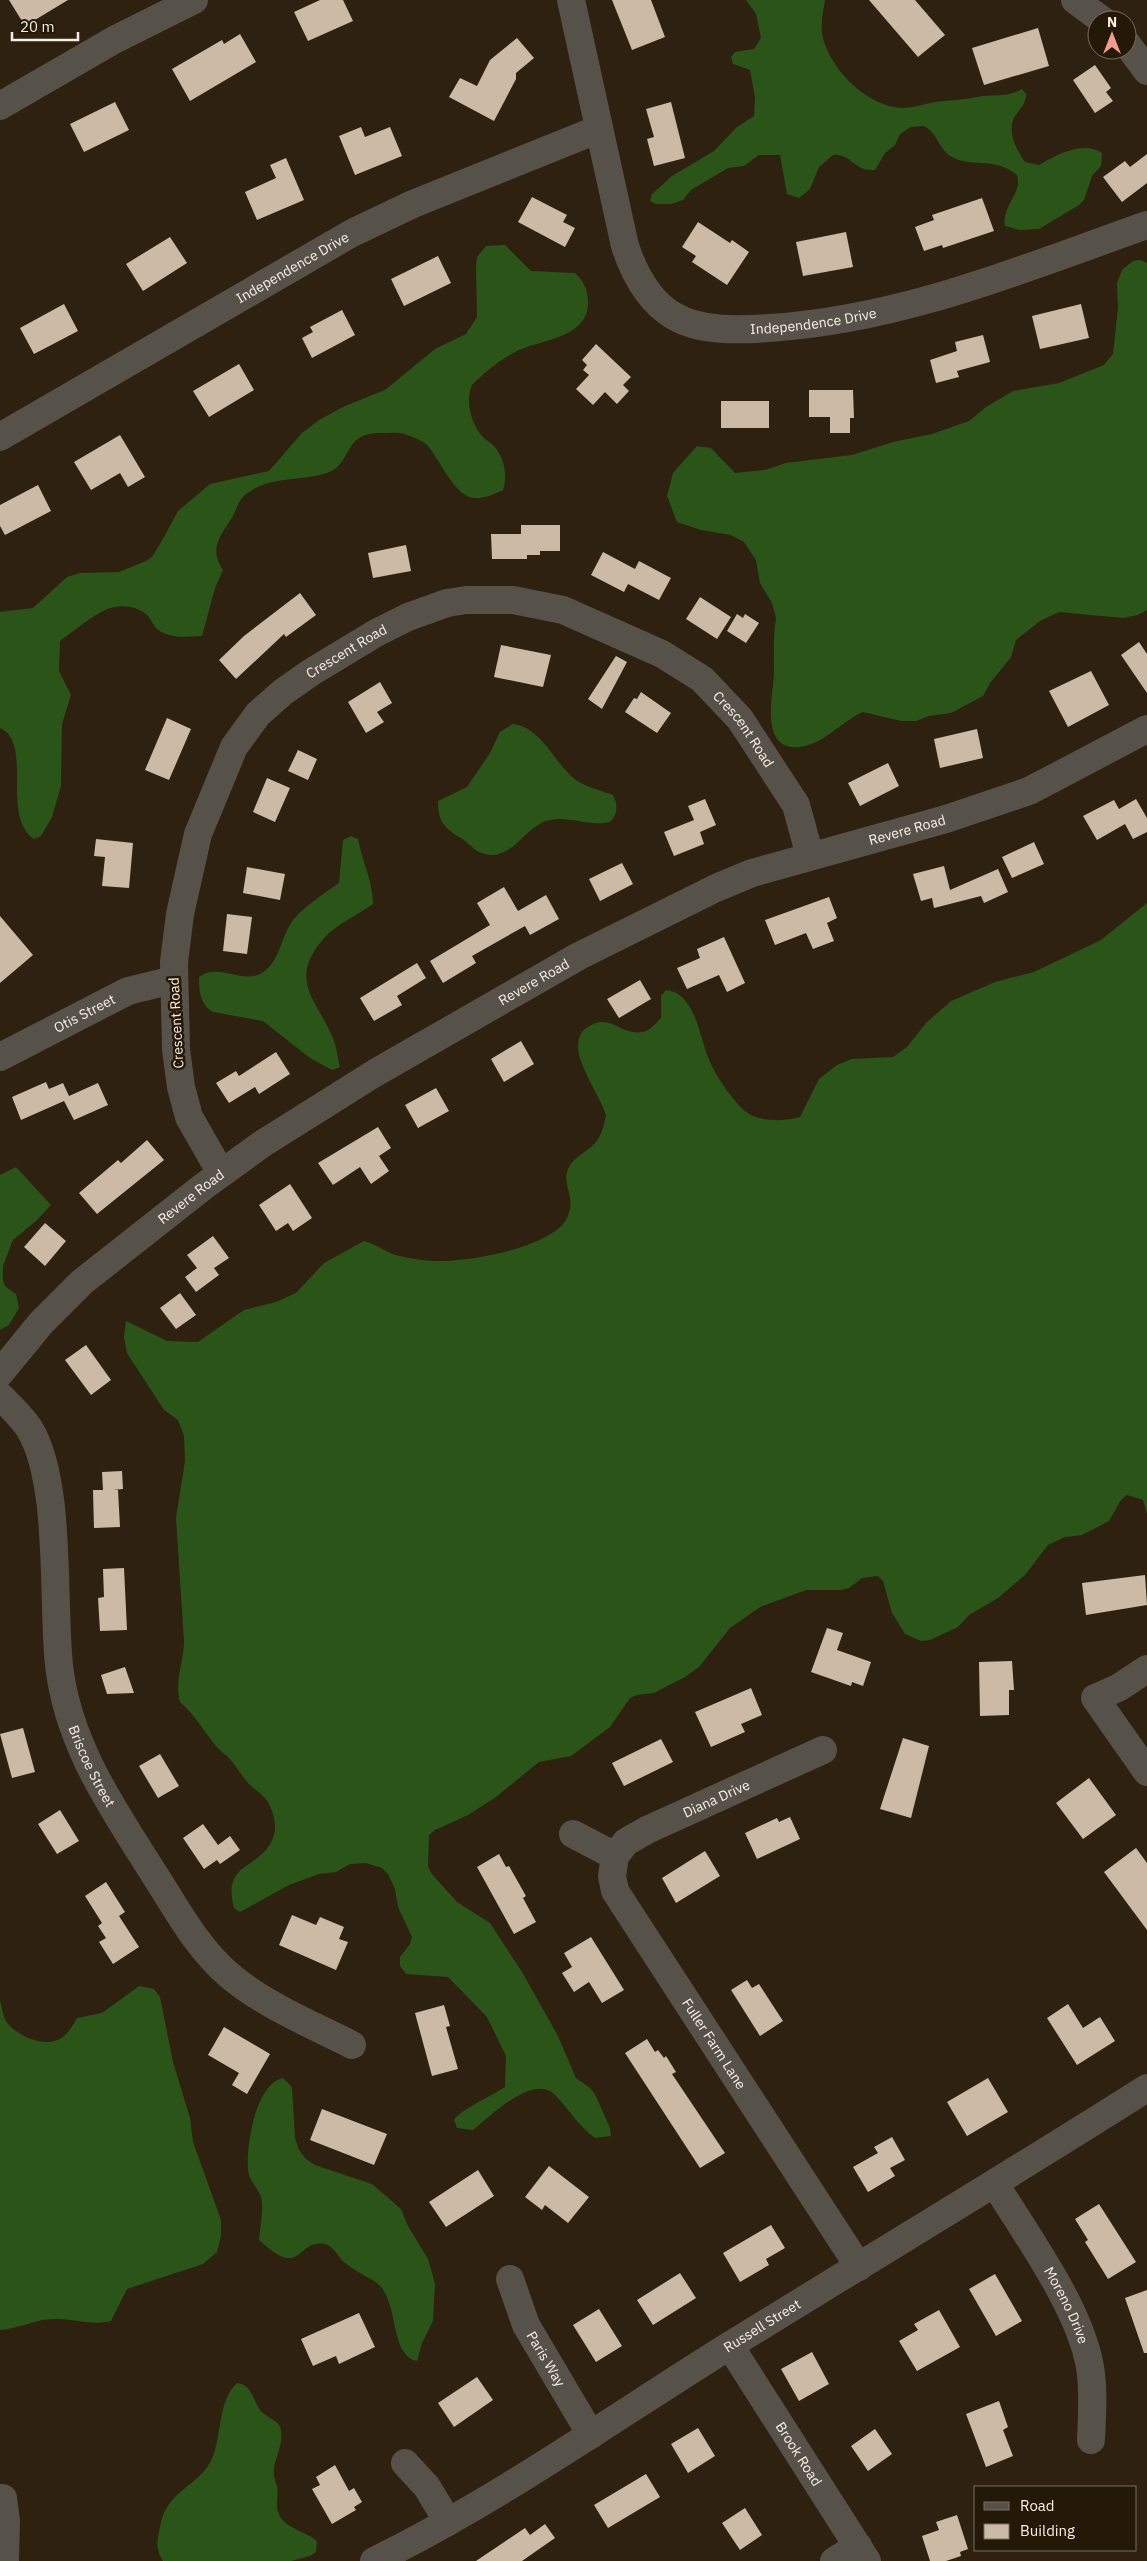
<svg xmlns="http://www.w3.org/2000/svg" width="1147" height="2561" font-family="'IBM Plex Sans',sans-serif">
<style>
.forest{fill:#2b5518}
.building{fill:#cbbba6}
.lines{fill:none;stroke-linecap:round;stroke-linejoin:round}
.minor{stroke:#575249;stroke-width:28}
.labels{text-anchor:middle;stroke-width:5;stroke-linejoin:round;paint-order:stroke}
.street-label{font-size:14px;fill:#f8efe4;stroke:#241807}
</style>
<rect width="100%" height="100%" fill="#2e2110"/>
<path class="forest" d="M746 0H825C823 13 820 25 823 38 830 68 864 102 894 107 908 110 923 104 936 102 950 100 963 100 977 97 993 94 1007 98 1022 89L1026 94C1026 105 1019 109 1014 118 1007 132 1017 151 1025 162L1039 165C1056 155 1083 140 1102 153L1101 166 1092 176 1084 200 1079 205 1039 229 1020 230 1005 226C1001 206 1023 194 1017 175 993 156 976 168 954 158 938 151 938 131 923 126L911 127 900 134 895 145 885 153 875 170C854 172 851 153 833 155L819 167 810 189 799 198 787 194 780 155H759L744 166 728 168 691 190 683 200 671 204H656L650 201 652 194 672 176 714 151 737 127 754 116 755 97 750 70 733 64 731 57 735 52 754 49 761 38 756 14Z
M505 245 531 271 575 273C584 282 587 288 588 300 590 339 540 339 515 352 500 360 484 373 472 385 465 401 471 423 482 436 485 440 490 442 494 446 504 458 508 475 503 490 494 494 484 499 474 498 455 497 439 458 427 445 423 441 413 437 407 435 401 432 392 433 385 433 340 431 355 463 327 473 300 482 267 475 244 496 239 500 236 510 233 516 221 535 208 548 223 570L215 588 202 636C187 637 170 639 157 629 153 625 151 620 148 616 137 605 119 604 105 610 90 617 74 631 60 641L59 671 71 695 62 724 61 786 52 817 41 836 34 839C0 815 34 743 0 728V612L33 608 67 577 80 573 119 572 146 561 152 557 160 544 178 511 210 484 269 471 302 433 319 420 345 406 385 390 435 349 466 334 477 317 476 265 477 257 486 246Z
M1140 260 1147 263V610L1138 615 1123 618 1059 612 1040 621 1016 640 1011 657 990 683 983 696 951 713 929 716 916 721H901L863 712C842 721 823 745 799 747 758 751 774 692 774 672 774 653 773 636 776 618L772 603 760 583 756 560 744 542 731 535 701 530 677 522 667 496 673 473 697 446 711 448 735 473 765 470 786 463 852 455 893 442 932 434 969 421 986 407 1013 391 1059 383 1104 365 1113 354 1118 307 1117 283 1122 270 1133 261Z
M513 724C543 728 554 764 576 780 586 787 602 791 613 795 618 805 618 814 610 822 589 827 570 816 550 820 523 825 511 868 477 851 471 847 466 840 459 837 443 827 438 820 438 801L467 787 490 753 500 732Z
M351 836 358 839C362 861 373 882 373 904 359 914 336 925 325 937 284 983 321 1002 335 1044 337 1051 338 1060 340 1067L332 1070 310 1058 263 1021 213 1012C200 1004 199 991 199 977 219 961 247 989 267 969 280 957 281 939 290 925 298 910 325 893 339 883L343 840Z
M1147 903V1514L1143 1500 1127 1495 1121 1500 1109 1521 1082 1535 1065 1537 1048 1545 1025 1575 998 1598 969 1615 958 1627 930 1640 921 1641 905 1634 892 1613 883 1581 878 1576 862 1578 849 1588 841 1590H806L760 1607 730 1628 699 1667 685 1677 654 1693 637 1695 630 1698 610 1727 571 1756 539 1762 496 1797 468 1815 435 1830 429 1835 428 1866 431 1873 457 1902 490 1923 522 1972 558 2036 576 2078 590 2088 595 2094 610 2128 611 2136 595 2138C579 2127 569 2109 555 2095 533 2073 491 2116 473 2130L457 2128 454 2120C460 2110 493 2095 505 2087L506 2056 487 2017 448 1977 406 1974 400 1966V1957L410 1944 412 1937 398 1907 395 1889 388 1874 382 1868 366 1863 350 1864 336 1872 319 1874 289 1885 240 1912 234 1908C221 1859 263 1871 274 1835 277 1825 273 1811 268 1802 263 1794 255 1790 249 1784 242 1776 237 1767 230 1759 226 1755 220 1751 216 1746 204 1731 195 1715 180 1702 174 1681 184 1662 184 1641L176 1518 185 1461 184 1436 178 1420 164 1410 127 1353 124 1337 126 1321 167 1341 198 1342 244 1310 276 1302 296 1293 324 1263 364 1241C377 1244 386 1253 399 1256 410 1258 424 1261 436 1261 468 1262 549 1248 566 1220 578 1198 561 1185 568 1169 574 1156 586 1153 595 1143 602 1136 604 1124 606 1115 599 1095 586 1078 580 1058 577 1049 577 1035 585 1029 611 1010 618 1036 643 1032 650 1031 656 1023 661 1018V996L666 990C695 993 699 1035 708 1057 714 1074 736 1107 751 1115 765 1122 787 1121 800 1117L819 1079 837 1065 852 1059 893 1057 907 1047 926 1023 951 1001 995 982 1034 972 1101 940Z
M16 1167 51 1205 36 1221 13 1240 3 1266V1280L5 1286 16 1294 19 1308 9 1325 0 1330V1175Z
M139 1986 154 1989 160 1997 173 2062 190 2118 193 2142 221 2220V2236L217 2252 203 2264 127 2289 111 2321C93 2326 72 2318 53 2319 36 2319 18 2329 0 2330V2000C2 2010 4 2022 12 2028 25 2039 48 2048 63 2037 69 2032 73 2025 77 2018L102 2013Z
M283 2078 292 2087 295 2138 299 2150 306 2159 315 2165 372 2184 401 2209 408 2226 428 2259 435 2284 433 2321 422 2343 417 2361C389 2355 400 2302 377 2283 367 2276 354 2271 344 2262 338 2257 334 2246 325 2244 295 2239 303 2281 259 2240 260 2228 263 2214 262 2202 261 2190 249 2182 248 2170 246 2147 255 2084 283 2078Z
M237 2383C250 2384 253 2397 258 2407 263 2417 276 2418 280 2427 285 2440 276 2455 274 2468 273 2475 275 2480 277 2486 279 2494 275 2503 278 2512 284 2529 304 2530 317 2541L316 2552 310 2556 291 2561H163C157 2552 156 2543 159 2532 161 2522 163 2511 170 2503 184 2485 205 2478 213 2456 222 2433 218 2401 237 2383Z"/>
<path class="building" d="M9 0H68L25 26Z
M320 0H343L353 21 308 41 294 12Z
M612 0H651L665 37 632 50Z
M869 0H915L945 35 918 57Z
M1038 28 1049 66 984 85 972 48Z
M240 34 256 62 190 101 172 69 222 40 224 44Z
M517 38 534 58 516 73V79L494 121 449 97 460 78 477 86 490 60Z
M1095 65 1111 88 1106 92 1113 101 1095 113 1073 80Z
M115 102 129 130 84 152 70 124Z
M671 102 685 158 654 166 647 139 654 137 646 109Z
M361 127 365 137 390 127 402 156 355 175 339 136Z
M1147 154V183L1122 202 1103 177 1125 161 1130 167Z
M286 158 304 200 257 220 245 192 276 178 270 165Z
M532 197 567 215 563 222 575 228 565 247 518 222Z
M982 198 994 231 943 248 942 245 924 251 915 227 934 220 932 215Z
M698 222 730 243 732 240 749 252 727 285 692 262 696 256 682 247Z
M846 232 853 267 803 276 796 242Z
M170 237 187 263 143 291 126 264Z
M438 256 451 283 404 306 391 279Z
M64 304 78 331 34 354 20 328Z
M1081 304 1089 338 1040 349 1032 316Z
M342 310 355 335 312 358 302 338 313 332 310 327Z
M983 335 990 362 957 371 959 377 936 383 930 360 957 351 955 342Z
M596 344 631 377 623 385 629 391 617 404 605 392 593 405 576 389 589 375 583 370 587 365 582 360Z
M239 364 254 390 209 417 193 391Z
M809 390H853L854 418H850V433H830V417H809Z
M721 401H769V428H721Z
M120 435 145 477 128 487 120 473 91 490 74 462Z
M38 485 51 511 5 535 0 526V505Z
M521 525H560V551H540V555H527V559H492L491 534H521Z
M406 545 411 571 373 578 368 553Z
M603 552 635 569 639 561 671 578 659 600 628 584 624 592 591 575Z
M300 593 316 615 286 637 284 634 236 679 219 660 244 636Z
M700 597 731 617 717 639 686 619Z
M737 614 743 618 745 614 759 623 746 643 727 631Z
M1139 642 1147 654V693L1121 655Z
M501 645 551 655 543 687 494 677Z
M616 656 627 662 602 709 588 699Z
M1091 671 1109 705 1068 727 1049 691Z
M380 682 392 703 377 712 384 722 366 733 348 702Z
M641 692 671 713 657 733 625 712 634 698 637 699Z
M167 718 191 729 169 780 145 770Z
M977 729 983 758 940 768 934 739Z
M298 750 317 759 308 780 288 771Z
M888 763 899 786 860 806 848 783Z
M267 778 290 788 275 822 253 812Z
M705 799 716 825 700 832 704 844 674 856 664 832 694 820 688 806Z
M1136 799 1147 818V832L1133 839 1125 824 1097 840 1083 816 1114 800 1119 809Z
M96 839 133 843 129 888 102 886 105 857 94 856Z
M1034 842 1044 864 1012 878 1002 857Z
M622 863 633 884 600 901 589 879Z
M944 866 950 890 998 869 1008 892 984 903 981 896 934 908 932 898 921 901 913 874Z
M247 867 285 874 280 900 243 893Z
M504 887 518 911 546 895 559 919 530 935 525 926 472 956 476 963 443 983 430 961 490 925 477 903Z
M829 897 837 918 827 923 834 941 813 949 806 933 775 945 765 920Z
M227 914 252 917 247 954 223 951Z
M0 916 33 955 0 983Z
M724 937 745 983 727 992 719 975 687 989 677 968 700 958 697 949Z
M417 963 426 978 397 996 402 1005 374 1021 360 998Z
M640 980 651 999 619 1018 607 999Z
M521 1041 534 1064 504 1082 491 1059Z
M276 1052 290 1074 259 1094 255 1087 229 1103 216 1083 236 1071 239 1076Z
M46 1082 49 1089 63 1083 69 1096 98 1083 108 1105 74 1120 64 1101 21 1120 12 1097Z
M436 1088 449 1111 418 1128 405 1105Z
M378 1127 391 1148 379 1156 389 1171 371 1184 360 1167 333 1185 318 1163Z
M147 1140 164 1160 97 1214 79 1193 118 1160 121 1163Z
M290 1184 312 1218 293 1231 288 1223 276 1231 259 1205Z
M45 1223 66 1241 45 1266 24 1247Z
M213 1236 229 1258 214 1268 219 1275 196 1292 185 1277 197 1268 187 1255Z
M180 1293 196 1315 176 1329 160 1308Z
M86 1345 111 1380 91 1395 65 1360Z
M122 1471 123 1489 113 1490H118L120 1527 94 1528 93 1490H103L102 1472Z
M124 1568 127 1630 100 1631 98 1598 104 1597 103 1569Z
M1145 1575 1147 1605 1086 1615 1082 1583Z
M827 1628 843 1633 837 1650 871 1662 863 1686 852 1682 851 1686 811 1672Z
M1012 1661 1014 1690H1009V1715L980 1716 979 1662Z
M125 1667 134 1693 107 1694 101 1675Z
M751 1688 762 1715 741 1724 745 1732 711 1747 695 1712Z
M23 1728 35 1772 12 1778 0 1734Z
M903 1738 929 1746 911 1818 880 1809Z
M661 1739 673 1762 624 1786 612 1763Z
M160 1754 179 1786 158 1798 139 1766Z
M1089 1778 1116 1815 1083 1839 1056 1803Z
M60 1810 79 1841 57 1854 38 1824Z
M790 1817 800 1839 757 1859 745 1833 777 1818 779 1822Z
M203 1824 218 1845 230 1836 240 1850 220 1864 217 1860 204 1869 183 1838Z
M1136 1848 1147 1863V1930L1104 1872Z
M705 1851 720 1876 676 1903 662 1878Z
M499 1854 506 1867 509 1866 526 1896 523 1898 536 1922 514 1934 477 1867Z
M106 1882 125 1912 119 1916 139 1947 113 1964 99 1942 106 1938 98 1926 102 1923 85 1896Z
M292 1915 316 1925 320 1917 344 1927 339 1939 348 1942 336 1970 279 1945Z
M591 1937 624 1990 602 2003 589 1982 574 1992 562 1973 572 1967 564 1953Z
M747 1980 752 1988 759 1984 783 2021 760 2036 731 1990Z
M1068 2004 1083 2028 1100 2017 1115 2041 1077 2065 1047 2018Z
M444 2005 450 2026 446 2027 458 2069 432 2076 415 2013Z
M224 2027 270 2054 247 2094 232 2085 239 2073 208 2055Z
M647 2039 655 2052 658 2050 664 2058 666 2056 676 2072 672 2074 725 2153 700 2168 625 2053Z
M988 2078 1008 2112 967 2136 947 2102Z
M322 2109 387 2134 374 2165 310 2140Z
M892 2137 905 2160 890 2168 895 2176 868 2192 853 2167 878 2153 874 2147Z
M549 2166 589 2197 568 2223 545 2205 542 2210 525 2197Z
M478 2170 494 2196 446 2227 429 2202Z
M1099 2204 1136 2262 1108 2279 1085 2242 1088 2240 1075 2219Z
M771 2225 785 2248 766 2259 769 2265 740 2282 723 2253Z
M680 2273 696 2298 653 2325 637 2300Z
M995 2274 1022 2321 996 2336 969 2289Z
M1147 2290V2353H1144L1125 2298Z
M599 2309 622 2346 596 2362 573 2325Z
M939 2310 960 2347 917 2371 899 2341 918 2330 914 2324Z
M359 2313 375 2347 339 2364 336 2356 313 2366 301 2339Z
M812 2352 829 2384 799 2401 781 2369Z
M477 2377 493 2400 454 2427 438 2403Z
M999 2401 1008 2427 1003 2430 1013 2456 986 2467 966 2414Z
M698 2428 715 2456 688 2473 671 2444Z
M875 2429 892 2454 868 2471 851 2446Z
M335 2465 349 2491 354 2488 362 2502 354 2507 356 2510 332 2524 312 2489 320 2485 316 2477Z
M646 2474 660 2497 608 2528 594 2505Z
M745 2508 762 2535 740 2550 722 2523Z
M957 2515 968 2549 960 2552 961 2556 946 2561H930L922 2536 939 2530 936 2522Z
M545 2524 555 2538 522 2561H476L525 2528 530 2535Z"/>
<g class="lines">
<g class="minor">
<path id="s1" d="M571 0 625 246C634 273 648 301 674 316 701 332 739 330 770 328 904 319 1022 269 1147 225"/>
<path d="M1075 0 1102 20"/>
<path d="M1127 44 1147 71"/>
<path d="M0 106 114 40 194 0"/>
<path id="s2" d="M0 437 352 233 413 204 599 129"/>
<path id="s3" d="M0 1057 128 991 173 980"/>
<path id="s4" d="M221 1173 189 1117 181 1087 176 1049 174 962 180 914 198 834 234 747 258 714 283 692 310 673 376 633 408 617 447 603 466 600H513L563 610 662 654 702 679 740 719 796 805 810 856"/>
<path id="s5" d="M0 1373 41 1323 82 1282 204 1186 262 1144 375 1073 579 956 716 888 752 873 946 819 1029 791 1147 729"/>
<path id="s6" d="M0 1396C10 1406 21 1416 29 1428 62 1481 52 1600 59 1665 68 1746 114 1810 156 1877 178 1911 198 1949 229 1975 264 2005 311 2024 352 2045"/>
<path d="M1147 1669 1118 1688 1095 1698 1147 1772"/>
<path id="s7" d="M573 1834 615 1856 612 1876 615 1891 859 2267"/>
<path id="s8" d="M615 1856 626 1842 647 1830 823 1750"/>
<path id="s9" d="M995 2184C1027 2236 1080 2308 1090 2367 1094 2391 1092 2416 1091 2440"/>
<path id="s10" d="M510 2279 526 2325 591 2435"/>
<path id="s11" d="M730 2346 867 2561"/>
<path d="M405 2463 427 2487 448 2522"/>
<path d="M3 2498 6 2521 5 2561"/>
<path id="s12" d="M374 2561C498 2500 612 2419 729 2346 868 2260 1008 2176 1147 2088"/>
<path d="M834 2561 858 2546"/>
</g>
</g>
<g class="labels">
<g class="street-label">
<text dy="5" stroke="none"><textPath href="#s2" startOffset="338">Independence Drive</textPath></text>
<text dy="5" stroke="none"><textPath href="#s1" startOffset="481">Independence Drive</textPath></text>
<text dy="5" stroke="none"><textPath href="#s4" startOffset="595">Crescent Road</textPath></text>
<text dy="5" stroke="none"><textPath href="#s4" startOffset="1045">Crescent Road</textPath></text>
<text dy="5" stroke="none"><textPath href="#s5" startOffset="1071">Revere Road</textPath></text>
<text dy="5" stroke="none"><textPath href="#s5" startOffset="666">Revere Road</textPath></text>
<text dy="5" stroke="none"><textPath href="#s3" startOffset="95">Otis Street</textPath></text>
<text transform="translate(176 1023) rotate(-93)" y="5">Crescent Road</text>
<text dy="5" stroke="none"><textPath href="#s5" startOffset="261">Revere Road</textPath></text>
<text dy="5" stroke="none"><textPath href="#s6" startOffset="391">Briscoe Street</textPath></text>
<text dy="5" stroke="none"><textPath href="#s8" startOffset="118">Diana Drive</textPath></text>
<text dy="5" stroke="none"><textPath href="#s7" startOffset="265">Fuller Farm Lane</textPath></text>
<text dy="5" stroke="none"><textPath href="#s9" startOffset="141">Moreno Drive</textPath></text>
<text dy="5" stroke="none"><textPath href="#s12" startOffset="454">Russell Street</textPath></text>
<text dy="5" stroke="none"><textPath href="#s10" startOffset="88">Paris Way</textPath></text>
<text dy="5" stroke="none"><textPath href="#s11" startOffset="128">Brook Road</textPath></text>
</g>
</g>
<rect x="974" y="2486" width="162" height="65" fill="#241807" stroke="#796e5f"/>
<rect x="984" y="2502" width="25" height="8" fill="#575249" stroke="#796e5f"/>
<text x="1020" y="2511" font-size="15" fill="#f8efe4">Road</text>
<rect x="984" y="2524" width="25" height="15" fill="#cbbba6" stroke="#796e5f"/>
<text x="1020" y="2536" font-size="15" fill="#f8efe4">Building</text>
<g transform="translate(1112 35)"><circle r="24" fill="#241807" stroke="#796e5f"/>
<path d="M0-4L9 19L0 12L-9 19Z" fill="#f59c92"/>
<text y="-8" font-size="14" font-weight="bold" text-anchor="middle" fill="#f8efe4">N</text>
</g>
<path d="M12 32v8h66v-8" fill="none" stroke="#f8efe4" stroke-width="2.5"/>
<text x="20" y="32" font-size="15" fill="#f8efe4" stroke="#241807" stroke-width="4" paint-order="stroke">20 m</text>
</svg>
